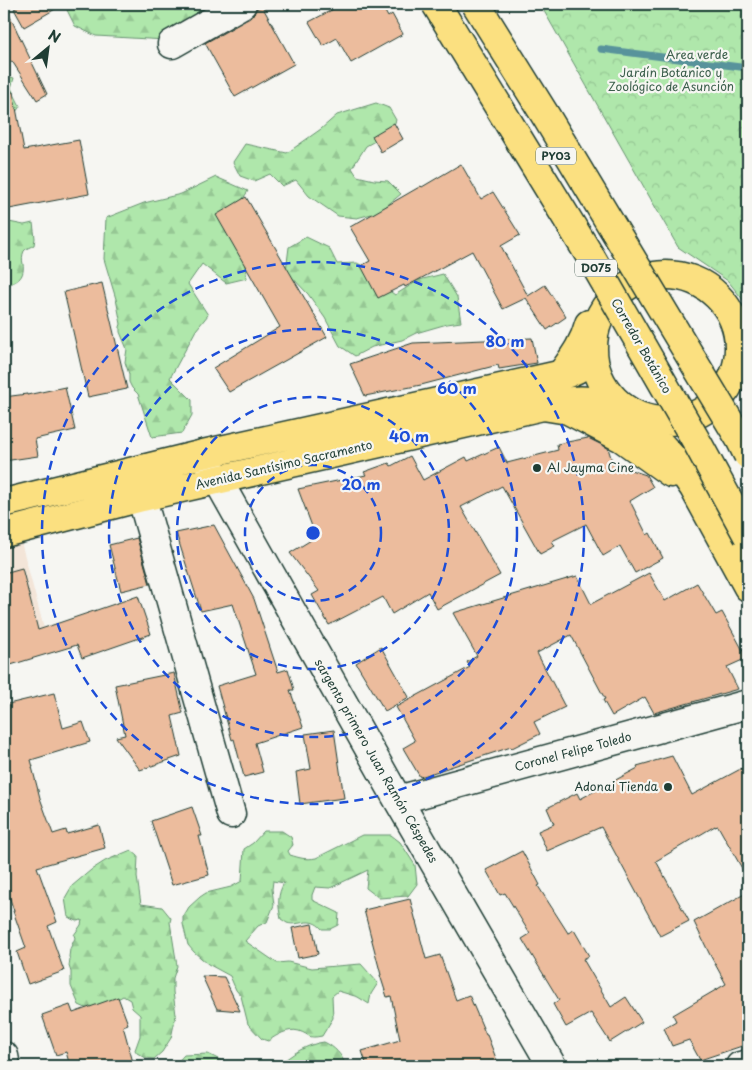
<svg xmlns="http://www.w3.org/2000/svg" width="752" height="1070" font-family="'Playpen Sans',sans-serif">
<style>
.built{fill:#f3e5d8}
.forest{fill:url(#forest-firs);stroke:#679270}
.park{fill:url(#park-crowns);stroke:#679270}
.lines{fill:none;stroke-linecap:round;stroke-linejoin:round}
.stream{stroke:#59939b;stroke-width:7}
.building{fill:#ecbc9d;stroke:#1f3d34}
.minor-casing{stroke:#1f3d34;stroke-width:31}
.primary-casing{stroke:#1f3d34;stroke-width:31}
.trunk-casing{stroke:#1f3d34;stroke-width:31}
.minor{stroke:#f6f6f2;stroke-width:28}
.primary{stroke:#fbe080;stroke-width:28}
.trunk{stroke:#fbe080;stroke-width:28}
.motorway-bridge-casing{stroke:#1f3d34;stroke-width:31;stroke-linecap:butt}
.motorway-bridge{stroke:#fbe080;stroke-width:28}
.ring{fill:none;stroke:#1d4ed8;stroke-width:2.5;stroke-dasharray:9 6}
.poi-dot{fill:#1f3d34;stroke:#f6f6f2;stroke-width:2}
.labels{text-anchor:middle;stroke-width:4.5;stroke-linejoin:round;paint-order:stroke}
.shield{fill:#f6f6f2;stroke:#60746d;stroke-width:1}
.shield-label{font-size:11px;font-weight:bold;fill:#1f3d34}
.park-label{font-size:12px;fill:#3c5f4c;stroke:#f6f6f2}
.street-label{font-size:12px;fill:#1f3d34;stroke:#f6f6f2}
.poi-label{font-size:12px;fill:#1f3d34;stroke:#f6f6f2;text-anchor:start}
.centre{fill:#1d4ed8;stroke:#f6f6f2;stroke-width:2.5}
.ring-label{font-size:15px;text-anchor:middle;font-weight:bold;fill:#1d4ed8;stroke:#f6f6f2;stroke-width:4.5;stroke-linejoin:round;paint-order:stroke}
</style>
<defs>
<pattern id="forest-firs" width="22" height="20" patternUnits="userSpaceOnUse" patternTransform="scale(1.25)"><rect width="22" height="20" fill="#afe7ab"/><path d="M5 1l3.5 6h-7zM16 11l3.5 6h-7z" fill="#96c794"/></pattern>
<pattern id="park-crowns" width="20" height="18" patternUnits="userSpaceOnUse" patternTransform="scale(1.25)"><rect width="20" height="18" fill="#afe7ab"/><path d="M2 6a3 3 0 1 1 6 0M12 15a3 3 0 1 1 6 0" fill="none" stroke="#96c794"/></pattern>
</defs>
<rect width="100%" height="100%" fill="#f6f6f2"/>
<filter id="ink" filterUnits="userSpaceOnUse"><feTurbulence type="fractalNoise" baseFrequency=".02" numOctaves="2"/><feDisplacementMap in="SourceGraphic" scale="10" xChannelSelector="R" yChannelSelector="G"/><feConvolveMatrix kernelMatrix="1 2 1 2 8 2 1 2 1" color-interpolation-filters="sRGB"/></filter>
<g filter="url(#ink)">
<path class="built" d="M21 542 44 628 4 640V546Z"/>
<path class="forest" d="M79 4H203V13L166 40 96 36 75 26 67 10Z
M4 75 14 78 11 88 20 106C17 112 11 117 4 118Z
M376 103 389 108 396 120 391 132 366 146 352 168 357 176 374 180 388 181 401 194 379 212 357 218 338 216 309 196 296 180 282 186 270 174 254 181 240 176 233 162 245 144 287 153 321 129 337 115Z
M216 177 248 191 225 226 244 262 247 278 226 283 202 264 188 284 208 315 196 330 170 378 192 400V415L182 433 152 437 138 394 132 388 129 382V374L125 362 127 349 120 332V327L121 324 116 299 104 259 106 218 144 203 181 194Z
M4 221 24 225 33 223 35 238 34 245C31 247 26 248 24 251 22 255 22 260 23 264 25 279 16 282 4 286Z
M306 237 329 248 337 264 357 263 373 271 383 286 395 295 419 280 443 274 457 297 461 322 447 324 416 333 402 340 372 347 355 356 340 346 325 318 308 294 286 271 289 247Z
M264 831H282L291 837 293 845 288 851 290 855C300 858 306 860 316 858L362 835H391L400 842 415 865 417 884 408 896 379 898 366 888 368 870 330 888 315 887 312 895V900L339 913 338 925 330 929H322C310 915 299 927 287 923 285 922 283 920 281 919 278 905 277 895 284 883L273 881 272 889 274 905 267 922 258 926 245 941 277 963 288 962 312 968 361 964 378 983 371 994 369 1004 358 997 338 991 332 996 333 1018 322 1036C307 1039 311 1035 299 1031 288 1028 277 1035 268 1041L262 1039 248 1024 241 996 236 990 230 976 208 964 194 952 188 945 183 924V917L189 907 200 897 206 893 231 887 242 881 244 849 253 843Z
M131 850 138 856 137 877 141 904 162 907 171 918 170 922 177 966 173 978V992L176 1015 171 1038 162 1052 154 1059 146 1058 137 1053 135 1050 140 1036V1015L132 1008 130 1000 123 996 95 1012 79 1005 71 986V972L69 966 70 959 69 957 70 949 75 938 74 935 81 925 82 920 77 921 68 917 65 898 72 886 91 870 105 861Z
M324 1042C335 1047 342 1055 346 1066H278C290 1055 307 1044 324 1042Z
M208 1054 226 1063 227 1066H174L184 1055Z"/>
<path class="park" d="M540 4H748V306L728 281 678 247Z"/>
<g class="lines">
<path class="stream" d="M601 49 748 68"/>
</g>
<path class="building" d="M4 4 47 94 37 100 12 61 4 65Z
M23 4H64L24 27 14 9Z
M343 4H381L388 17 392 14 403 34 351 63 337 38 323 46 309 22Z
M262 6 294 64 235 97 205 43 250 18 255 12 256 9Z
M4 92H13L24 150 79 140 89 194 4 210Z
M394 123 403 139 381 152 372 136Z
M461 164 481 199 493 192 520 235 501 246 528 296 545 285 566 317 547 330 526 298 503 309 472 251 405 287 404 285 378 298 361 266 370 261 350 227 421 186 422 187Z
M246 197 327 337 229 392 213 368 280 327 216 215Z
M102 283 127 389 88 397 64 292Z
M532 338 537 363 499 369 498 365 421 385 365 396 350 364 413 343Z
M65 387 75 430 35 439 38 456 4 461V397L27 394V395Z
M588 438 608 448 613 464 646 475 653 487 630 501 647 535 650 533 663 558 635 573 620 546 603 556 586 524 552 541 555 546 540 554 502 486 461 507 500 575 437 609 428 592 392 614 383 597 329 625 312 595 319 591 290 553 316 537 298 489 366 475 364 472 389 463 391 466 410 456 423 480 466 457 468 461 499 447 507 463 558 450 557 444Z
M214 525 254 599 278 672 288 669 294 690H290L303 727 255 743 263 772 244 777 234 739 232 740 217 686 256 674 233 604 201 611 176 533Z
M137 538 150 584 121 591 109 545Z
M22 568 38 630 138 596 151 634 82 658 77 645 4 667V573Z
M649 573 665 601 697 583 716 615 722 612 747 658 727 667 738 689 654 713 645 697 612 716 603 700 605 699 571 635 537 653 565 707 534 722 540 734 512 748 511 747 420 777 403 748 415 741 396 707 470 667 467 662 477 656 453 613 577 576 591 604Z
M381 647 409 697 385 711 356 663Z
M174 673 183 713 172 716 181 756 140 770 116 737 125 735 115 685Z
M54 693 63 728 83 722 90 742 31 760 33 767H32L40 798 53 834 66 830 67 834 99 825 105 848 37 867 57 922 48 926 64 971 28 984 17 952 26 948 13 911H14L4 881V705Z
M334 730 344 798 300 804 296 772 311 769 305 734Z
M672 756 692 795 748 765V879L718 826 715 827V826L656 861 689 921 660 936 601 827 547 851 538 831 554 824 547 808 577 793 580 799 638 768 637 766Z
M192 807 202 836H199L209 875 172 885 151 821Z
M522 851 540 885 538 886 568 933 574 930 589 956 583 959 611 1007 626 997 642 1022 610 1042 591 1013 566 1027 553 1004 559 1000 522 939 530 934 505 893 500 895 486 870Z
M748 892V1044L700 1060 689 1040 672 1046 664 1028 676 1021 673 1015 726 984 709 953 694 922Z
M410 899 426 959 440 955 456 1000 469 995 486 1035H487L499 1066H367L362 1051 400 1040 391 996 387 997 380 975H381L364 910Z
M312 924 318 954 298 958 292 928Z
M202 976 224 977 240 1011 217 1009Z
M118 997 128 1024 123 1026 134 1066H70L66 1052 56 1055 42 1015 70 1005 73 1013Z"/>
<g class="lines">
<defs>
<path id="minor" d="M172 44 242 4
M203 454 398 800 552 1066
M135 474 231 814
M398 800 748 704
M4 1056 6 1066
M740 1066 748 1064"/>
<path id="primary" d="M4 503 203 454 568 373 577 369 581 364
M4 533 142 497 543 406C559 403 575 399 590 401 602 403 613 406 625 409"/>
<path id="trunk" d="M593 348a73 73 0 1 1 146 0a73 73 0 1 1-146 0Z
M561 375C573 358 584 344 589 324
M543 406 568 410 593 423 622 438 671 473
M633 414 677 463 694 488 748 587"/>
</defs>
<use href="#minor" class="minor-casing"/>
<use href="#primary" class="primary-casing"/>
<use href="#trunk" class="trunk-casing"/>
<use href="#minor" class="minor"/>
<use href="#primary" class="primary"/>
<use href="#trunk" class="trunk"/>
<defs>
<path id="motorway-bridge" d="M436 4 590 256 698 444 748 536
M476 4 547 118 740 439 748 455"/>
</defs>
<use href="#motorway-bridge" class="motorway-bridge-casing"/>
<use href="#motorway-bridge" class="motorway-bridge"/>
</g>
</g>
<g class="ring">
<circle cx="313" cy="533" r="68"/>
<circle cx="313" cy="533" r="136"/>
<circle cx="313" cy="533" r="204"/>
<circle cx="313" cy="533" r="271"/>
</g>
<g class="poi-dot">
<circle cx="537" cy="468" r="5"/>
<circle cx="668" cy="787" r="5"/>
</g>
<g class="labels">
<g class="shield">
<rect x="536" y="147.5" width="40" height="17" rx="4"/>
<rect x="575" y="259.5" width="42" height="17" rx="4"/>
</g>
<g class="shield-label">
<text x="556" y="160">PY03</text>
<text x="596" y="272">D075</text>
</g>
<g class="park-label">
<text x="697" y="59">Area verde</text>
<text x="671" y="77">Jardín Botánico y<tspan x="671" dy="14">Zoológico de Asunción</tspan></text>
</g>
<g class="street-label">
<text transform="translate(641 346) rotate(60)" y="4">Corredor Botánico</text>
<text transform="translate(284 465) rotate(-13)" y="4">Avenida Santísimo Sacramento</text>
<text transform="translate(573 752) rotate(-15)" y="4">Coronel Felipe Toledo</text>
<text transform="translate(376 761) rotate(60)" y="4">sargento primero Juan Ramón Céspedes</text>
</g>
<g class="poi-label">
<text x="547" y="472">Al Jayma Cine</text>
<text x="658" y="791" text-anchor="end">Adonai Tienda</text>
</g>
</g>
<circle cx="313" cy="533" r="8" class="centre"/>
<g class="ring-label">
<text x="505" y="347">80 m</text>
<text x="457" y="394">60 m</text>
<text x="409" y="442">40 m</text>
<text x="361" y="490">20 m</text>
</g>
<rect width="752" height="1070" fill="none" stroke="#f6f6f2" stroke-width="20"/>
<rect x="10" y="10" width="732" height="1050" fill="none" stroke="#1f3d34" stroke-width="2" filter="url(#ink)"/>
<g transform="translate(48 48) rotate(29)" stroke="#f6f6f2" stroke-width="4" paint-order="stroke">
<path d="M0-4L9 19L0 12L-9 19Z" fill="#1f3d34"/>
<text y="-8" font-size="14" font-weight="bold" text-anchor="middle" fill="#1f3d34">N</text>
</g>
</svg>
